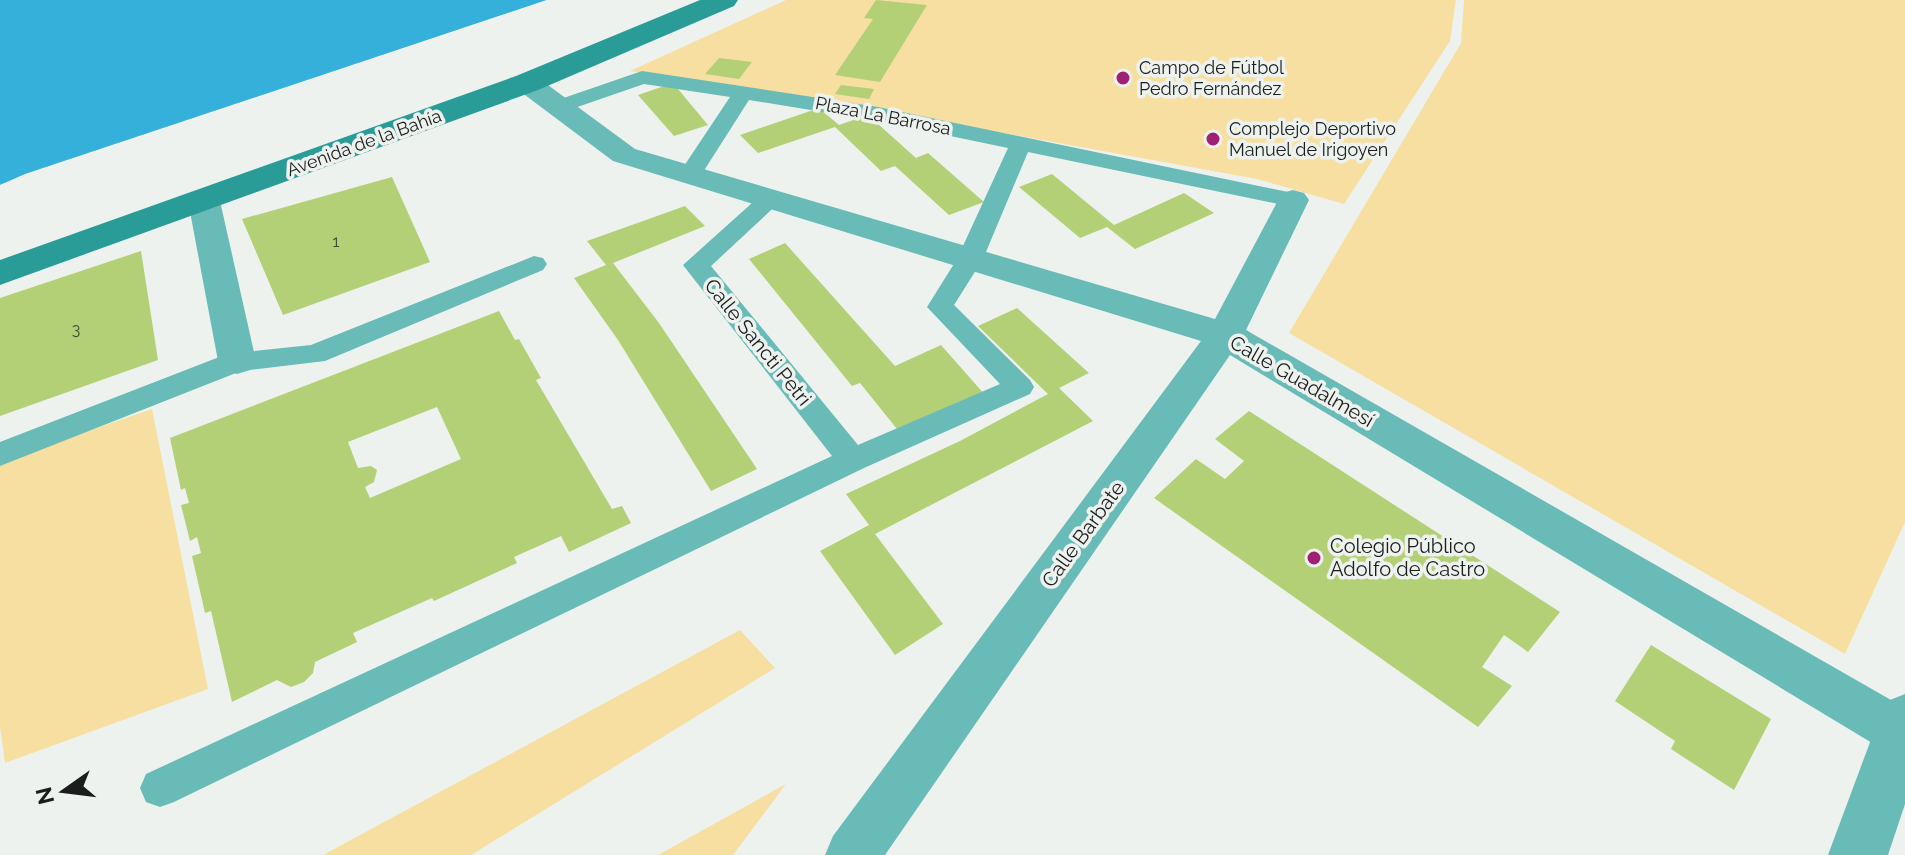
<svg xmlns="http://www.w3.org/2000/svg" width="1905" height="855" font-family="Raleway,sans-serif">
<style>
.green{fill:#f7dfa2}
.water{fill:#35b0da}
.pier{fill:#edf2ef}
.building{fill:#b4d076;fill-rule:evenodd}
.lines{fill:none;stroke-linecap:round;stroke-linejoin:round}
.pedestrian{fill:#69bbb7;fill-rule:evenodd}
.minor{fill:#69bbb7;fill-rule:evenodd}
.tertiary{fill:#69bbb7;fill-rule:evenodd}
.secondary{fill:#299c98;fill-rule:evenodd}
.poi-dot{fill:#a02072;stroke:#edf2ef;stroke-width:3}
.labels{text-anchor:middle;stroke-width:7;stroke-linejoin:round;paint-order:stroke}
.number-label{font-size:16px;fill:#414a32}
.far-poi-label{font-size:18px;fill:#1b1d1c;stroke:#edf2ef;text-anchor:start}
.far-street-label{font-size:18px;fill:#1b1d1c;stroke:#edf2ef}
.street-label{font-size:20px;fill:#1b1d1c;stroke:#edf2ef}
.poi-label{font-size:20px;fill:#1b1d1c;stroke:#edf2ef;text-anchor:start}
</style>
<rect width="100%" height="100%" fill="#edf2ef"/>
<path class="green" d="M786 0H1456L1450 41 1344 204 1257 179 821 100 630 71Z
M1464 0H1905V522L1845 654 1289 333 1461 43Z
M152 409 208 689 5 763 0 727V461Z
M740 630 775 668 471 855H323Z
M786 784 733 855H658Z"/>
<path class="water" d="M0 0H547L0 185Z"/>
<path class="pier" d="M547 0H551L549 4 0 189V185L25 174Z"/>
<path class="building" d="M876 0 927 5 880 82 835 75 873 19 864 18Z
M719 58 752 62 739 79 705 74Z
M673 83 708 125 674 136 638 95Z
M841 85 874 89 869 99 835 94Z
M819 108 839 125 868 115 916 158 928 153 984 202 949 215 895 166 881 171 835 127 758 153 740 135Z
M1052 174 1114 225 1184 193 1214 213 1135 249 1107 227 1080 238 1019 187Z
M392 177 430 262 283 315 242 219Z
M685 206 705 226 613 263 659 323 757 469 711 491 618 340 574 278 606 265 587 241Z
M785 243 895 366 941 345 986 396 901 434 860 383 852 386 749 259Z
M141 251 158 360 0 416V298Z
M1017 308 1089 373 1059 388 1093 421 875 534 943 624 895 655 820 551 869 525 846 494 960 441 1048 394 978 326Z
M499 311 515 340 519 339 541 378 536 380 612 509 622 506 631 523 569 552 561 536 514 557 517 563 434 601 432 598 353 633 357 642 315 662 313 673 304 682 291 687 277 680 232 702 211 611 205 613 192 556 201 553 197 537 190 541 181 505 189 503 185 488 181 490 170 438ZM437 407 461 459 370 498 365 487 374 482 377 470 371 466 358 468 348 442Z
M1249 411 1560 612 1528 652 1504 635 1482 667 1512 686 1478 727 1154 498 1196 459 1225 479 1244 461 1215 439Z
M1651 645 1771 719 1734 790 1671 749 1675 741 1615 701Z"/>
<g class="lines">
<path class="pedestrian" d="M642 71 878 107 1293 193 1302 195 1305 200 1302 205 1293 207 1028 152 983 259 954 305 1030 380 1034 387 1030 394 864 468 174 802 160 807 146 802 140 788 146 774 832 456 683 265 762 194H780L783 199 711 266 858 445 1000 384 927 307 957 259 1008 148 878 121 749 100 698 180H682L678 175 730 97 644 84 560 113 549 107 552 102Z
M534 256 543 258 547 264 543 270 325 361 241 371 0 466V442L227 354 311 345Z"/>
<path class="minor" d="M527 75 537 77 635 149 1215 319 1282 193 1293 190 1304 193 1309 200 1246 330 1905 708V754L1900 756 1882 749 1230 355 885 855H825L833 836 1201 341 613 161 517 89 513 83 517 77Z
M204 191 215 194 220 201 256 361 250 370 237 374 224 370 218 361 188 201 193 194Z"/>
<path class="tertiary" d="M1905 694V804L1888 855H1828L1885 702Z"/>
<path class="secondary" d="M700 0H738L734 6 538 90 0 285V260L516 76Z"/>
</g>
<g class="poi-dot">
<circle cx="1123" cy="78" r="8"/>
<circle cx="1213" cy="139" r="8"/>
<circle cx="1314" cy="558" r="8"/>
</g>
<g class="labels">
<g class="number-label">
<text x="336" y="247">1</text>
<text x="76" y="335">3</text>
</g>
<g class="far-poi-label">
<text x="1139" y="74">Campo de Fútbol<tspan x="1139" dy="21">Pedro Fernández</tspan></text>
<text x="1229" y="135">Complejo Deportivo<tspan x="1229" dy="21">Manuel de Irigoyen</tspan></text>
</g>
<g class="far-street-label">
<text transform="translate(883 116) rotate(11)" y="6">Plaza La Barrosa</text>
<text transform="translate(364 143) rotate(-20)" y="6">Avenida de la Bahía</text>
</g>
<g class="street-label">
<text transform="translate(758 342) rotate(51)" y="7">Calle Sancti Petri</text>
<text transform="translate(1302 381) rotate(30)" y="7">Calle Guadalmesí</text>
<text transform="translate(1083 534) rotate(-54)" y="7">Calle Barbate</text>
</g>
<g class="poi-label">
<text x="1330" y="553">Colegio Público<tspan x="1330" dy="23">Adolfo de Castro</tspan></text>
</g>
</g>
<g transform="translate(64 791) rotate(256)" stroke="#edf2ef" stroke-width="6" paint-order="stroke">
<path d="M0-6L14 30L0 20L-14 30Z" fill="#1b1d1c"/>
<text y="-12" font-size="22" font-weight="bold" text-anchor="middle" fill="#1b1d1c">N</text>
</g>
</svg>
